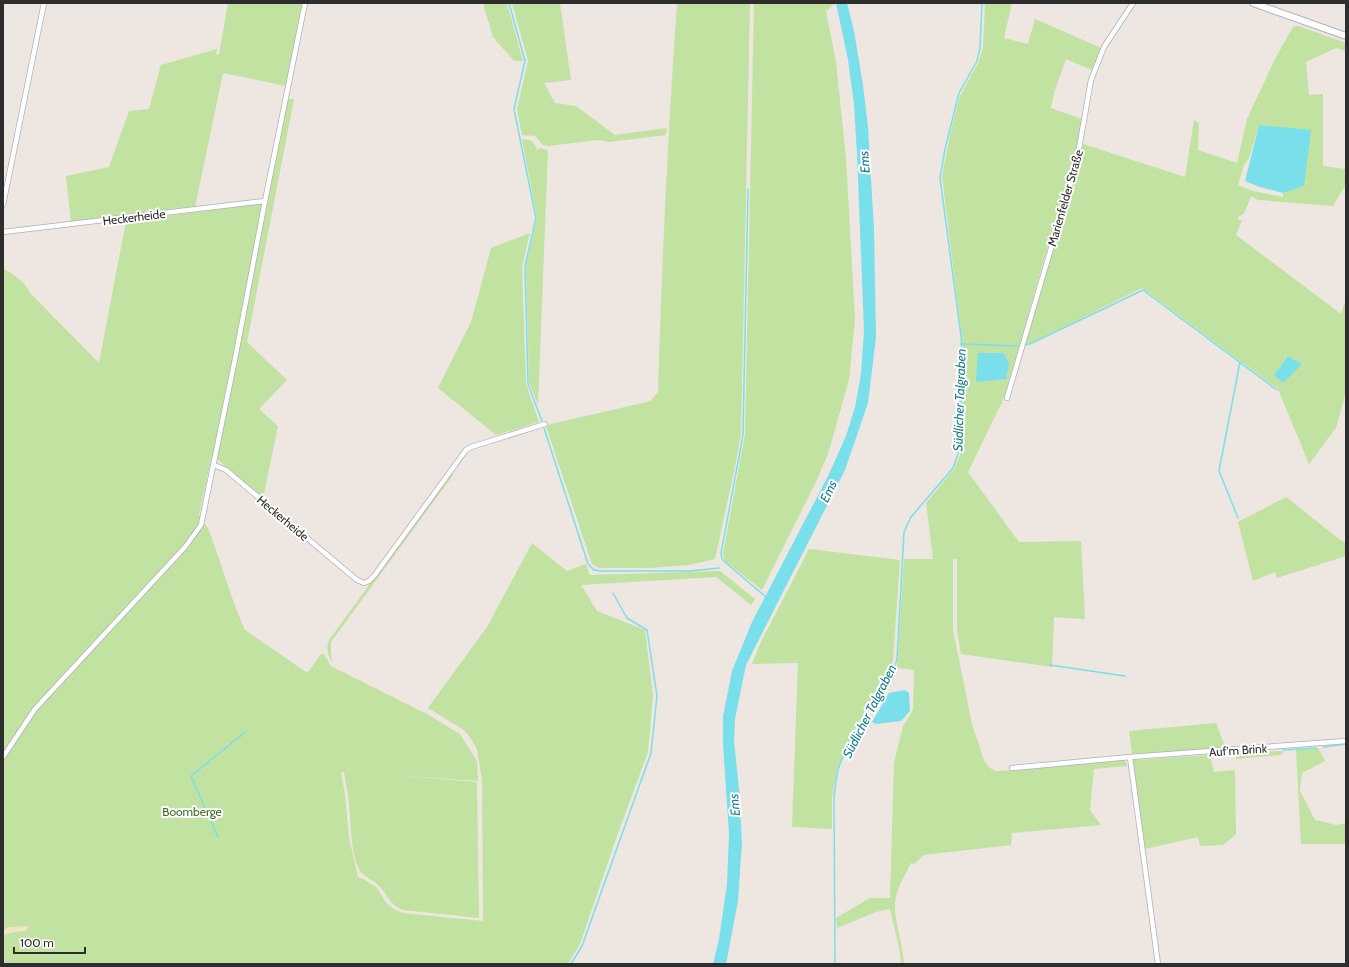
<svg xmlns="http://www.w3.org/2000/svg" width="1349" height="967" viewBox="0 0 1349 967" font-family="Cabin,sans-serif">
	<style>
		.green { fill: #c1e2a0; fill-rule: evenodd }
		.sand { fill: #f1e3c6 }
		.water { fill: #79dfeb }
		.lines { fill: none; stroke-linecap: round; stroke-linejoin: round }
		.stream { stroke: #79dfeb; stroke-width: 1.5 }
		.street-casing { stroke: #adb1b9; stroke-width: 6 }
		.secondary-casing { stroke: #adb1b9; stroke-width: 8 }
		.street { stroke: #fff; stroke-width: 4.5 }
		.secondary { stroke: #fff; stroke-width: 6 }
		.labels { text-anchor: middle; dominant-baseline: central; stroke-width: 4; stroke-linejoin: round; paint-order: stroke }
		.street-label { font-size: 12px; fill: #2d2d2d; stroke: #fff }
		.park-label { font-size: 12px; fill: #3a6a1e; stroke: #fff }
		.water-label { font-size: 13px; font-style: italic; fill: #137d95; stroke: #fff }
	</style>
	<rect width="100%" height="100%" fill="#eee6e1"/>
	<!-- green -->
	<g class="green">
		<polygon points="228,3 303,3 286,86 223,73 195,207 71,222 66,176 109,167 129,111 149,109 161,65 217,49 216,54 219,55"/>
		<polygon points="483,3 507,3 523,61 514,61 493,37"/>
		<polygon points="512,3 560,3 571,80 544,83 555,103 576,106 615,135 667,128 666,135 609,142 598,140 548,146 543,145 535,136 522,135 517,109 528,61"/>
		<path d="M 677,3 L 750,3 L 741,434 L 734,472 L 715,559 L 689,565 L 649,568 L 599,568 L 592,564 L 546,426 L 551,424 L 651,401 L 660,389 L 658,389 C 662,260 668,131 677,3 Z"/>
		<polygon points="754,3 836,3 826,11 836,62 846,158 855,319 849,380 828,454 814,486 762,590 725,561 723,553 745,434"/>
		<path d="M 985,3 L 1012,3 L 1004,38 L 1028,44 L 1035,19 L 1101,48 L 1092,70 L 1066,59 L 1054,93 L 1051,108 L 1082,119 L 1075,160 L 1045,256 L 1004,398 L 968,472 L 1019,542 L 1081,541 L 1085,619 L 1054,617 L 1052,667 L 961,654 L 957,630 L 957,559 L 953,559 L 953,630 L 972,724 L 984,760 L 990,768 L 996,771 L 1018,770 L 1125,760 L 1127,766 L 1094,769 L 1090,810 L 1101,825 L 1012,833 L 1011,845 L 924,855 L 914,864 L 911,863 C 905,875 896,889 895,903 C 894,920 903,945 904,964 L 901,964 L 900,952 L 890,909 L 876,912 L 837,928 L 836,918 L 870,898 L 890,898 L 894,763 L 903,726 L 913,710 L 914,670 L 897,668 L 904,559 L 933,559 L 926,503 L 954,469 L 960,455 L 965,364 L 942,176 L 951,130 L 960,96 L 978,63 L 983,48 Z"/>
		<path d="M 1298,26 L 1346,43 L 1346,51 L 1336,48 L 1306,62 L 1309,95 L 1323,94 L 1323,166 L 1346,169 L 1346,184 L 1333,206 L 1258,200 L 1251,196 L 1244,214 L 1239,216 L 1238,220 L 1242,220 L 1236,235 L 1341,314 L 1346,298 L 1346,392 L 1336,428 L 1309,464 L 1278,389 L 1142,288 L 1031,343 L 1025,344 L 1049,257 L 1074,180 L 1083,144 L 1185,177 L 1194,120 L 1199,123 L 1198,150 L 1237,163 L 1247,119 L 1275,59 L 1293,27 ZM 1259,125 L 1304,186 L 1283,193 L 1283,197 L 1253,191 L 1238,185 L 1244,165 L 1249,158 ZM 1288,356 L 1302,364 L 1274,375 Z"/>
		<path d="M 288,99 L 294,99 L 247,342 L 287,380 L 259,409 L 278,426 L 263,498 L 212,455 L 199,515 C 201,521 206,524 209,530 L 236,609 L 245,630 L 306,672 L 309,671 L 321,654 L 324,654 L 331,666 L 427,714 L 460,734 L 477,761 L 478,781 L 391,775 L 477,782 L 479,918 L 403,910 C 389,904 389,897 380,887 C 374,880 363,877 359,869 C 350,853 351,816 348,796 C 347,788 345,780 344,772 L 341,772 L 345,795 L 349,838 L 358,877 L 363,879 L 376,887 L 387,904 L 396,910 L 403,913 L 483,921 L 482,780 L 477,749 L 469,736 L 464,730 L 428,708 L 487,627 L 532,543 L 567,571 L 586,564 L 590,575 L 720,571 L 755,599 L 751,605 L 716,577 L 581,585 L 597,611 L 645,630 L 653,696 L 648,752 L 618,833 L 580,944 L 568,964 L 3,964 L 3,268 C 14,275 24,280 30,293 L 99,363 L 126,221 L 267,203 Z"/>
		<path d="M 522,139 C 531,140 535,141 537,150 L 540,148 L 548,150 L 538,405 L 529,382 L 526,265 L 537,218 Z"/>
		<polygon points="530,233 522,267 526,384 539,422 496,435 438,388 471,322 491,248"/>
		<path d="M 451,473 L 453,475 L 331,642 L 331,655 L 333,662 C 327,656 326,648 329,640 Z"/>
		<polygon points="1286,497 1339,539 1346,543 1346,556 1277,578 1275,572 1253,581 1238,522"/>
		<polygon points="809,549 900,560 893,660 891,669 856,727 846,748 837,770 832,797 832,829 792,827 798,663 752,664 760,644"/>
		<polygon points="1216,723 1226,749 1132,754 1129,731"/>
		<polygon points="1318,748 1325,761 1302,773 1300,791 1315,820 1336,825 1346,823 1346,844 1301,844 1296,750"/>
		<polygon points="1283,751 1282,755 1236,759 1236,753"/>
		<polygon points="1210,755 1214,772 1235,770 1236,834 1223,845 1200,846 1198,837 1145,849 1133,760"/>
	</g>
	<!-- sand -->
	<polygon class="sand" points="26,926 28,928 27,931 15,932 3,935 3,930 9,927"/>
	<!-- water -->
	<g class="water">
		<polygon points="836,3 847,3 854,31 863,85 868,127 874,229 876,337 868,403 845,470 746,665 735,719 734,741 739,789 742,842 738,901 726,964 713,964 719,939 727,884 729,834 723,744 723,716 732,671 752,622 829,474 846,436 855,407 861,374 864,330 857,154 854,104 848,60"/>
		<polygon points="1259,125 1311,130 1304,186 1283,193 1260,187 1245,181"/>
		<polygon points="978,353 1004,353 1009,364 1006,379 976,382"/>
		<polygon points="1288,356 1302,364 1283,383 1274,375"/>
		<polygon points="905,690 909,693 910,711 901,721 876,724 872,722 889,693"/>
	</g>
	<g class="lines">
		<!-- stream -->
		<g class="stream">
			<polyline points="509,3 525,61 514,109 536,218 525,266 528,384 542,421"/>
			<polyline points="748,189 743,435 721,553 722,559 726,563 766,597"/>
			<polyline points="961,344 1018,346"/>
			<polyline points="1025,345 1030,344 1143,290 1277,390"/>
			<polyline points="544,428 588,564 594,570 601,571 690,571 719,568"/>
			<polyline points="1238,518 1219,471 1240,362"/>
			<polyline points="1050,665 1125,676"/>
			<polyline points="1324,747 1346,744"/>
			<polyline points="1283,750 1316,748"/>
			<polyline points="218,837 191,776 244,733"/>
			<polyline points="571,964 582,946 651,753 657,696 647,630 627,618 613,593"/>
			<path d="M 835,964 L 834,797 C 835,789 836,779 838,770 C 849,735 873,704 893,673 L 897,659 L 904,532 L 911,517 L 953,468 L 958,454 L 963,371 L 961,336 L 940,178 L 945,149 L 959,93 L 977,61 L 980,48 L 982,3"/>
		</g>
		<defs>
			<g id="street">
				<polyline points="3,205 44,3"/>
				<polyline points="3,232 265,201"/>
				<polyline points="1007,398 1077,160 1091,80 1104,47 1133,3"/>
				<polyline points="214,465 226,470 357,580 364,583 369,581 374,576 466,450 471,447 545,424"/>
				<polyline points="3,757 35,709 185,547 201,525 235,359 265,201 305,3"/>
				<polyline points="1130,757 1158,964"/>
				<polyline points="1012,768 1130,757 1346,741"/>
			</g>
			<polyline id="secondary" points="1253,3 1346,36"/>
		</defs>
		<!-- street casing -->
		<use href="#street" class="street-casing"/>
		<!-- secondary casing -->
		<use href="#secondary" class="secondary-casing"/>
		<!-- street -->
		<use href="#street" class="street"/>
		<!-- secondary -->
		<use href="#secondary" class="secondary"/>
	</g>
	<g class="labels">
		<!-- street labels -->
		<g class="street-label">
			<text transform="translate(1065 198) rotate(-74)">Marienfelder Straße</text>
			<text transform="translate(134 217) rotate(-7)">Heckerheide</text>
			<text transform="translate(283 518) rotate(40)">Heckerheide</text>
			<text transform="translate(1238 750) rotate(-4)">Auf'm Brink</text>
		</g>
		<!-- park labels -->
		<g class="park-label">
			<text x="192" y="811">Boomberge</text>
		</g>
		<!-- water labels -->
		<g class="water-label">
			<text transform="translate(864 162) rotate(-94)">Ems</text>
			<text transform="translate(959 400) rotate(-88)">Südlicher Talgraben</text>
			<text transform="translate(828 491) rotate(-65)">Ems</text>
			<text transform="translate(869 711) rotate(-63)">Südlicher Talgraben</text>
			<text transform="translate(734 805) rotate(-95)">Ems</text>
		</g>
	</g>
	<!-- border -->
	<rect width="1349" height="967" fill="none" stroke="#2d2d2d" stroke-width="8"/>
	<!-- scale -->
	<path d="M14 947v6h71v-6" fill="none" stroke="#2d2d2d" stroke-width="2"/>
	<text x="20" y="947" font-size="12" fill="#2d2d2d" stroke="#ffffff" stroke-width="3" paint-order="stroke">100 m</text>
</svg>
